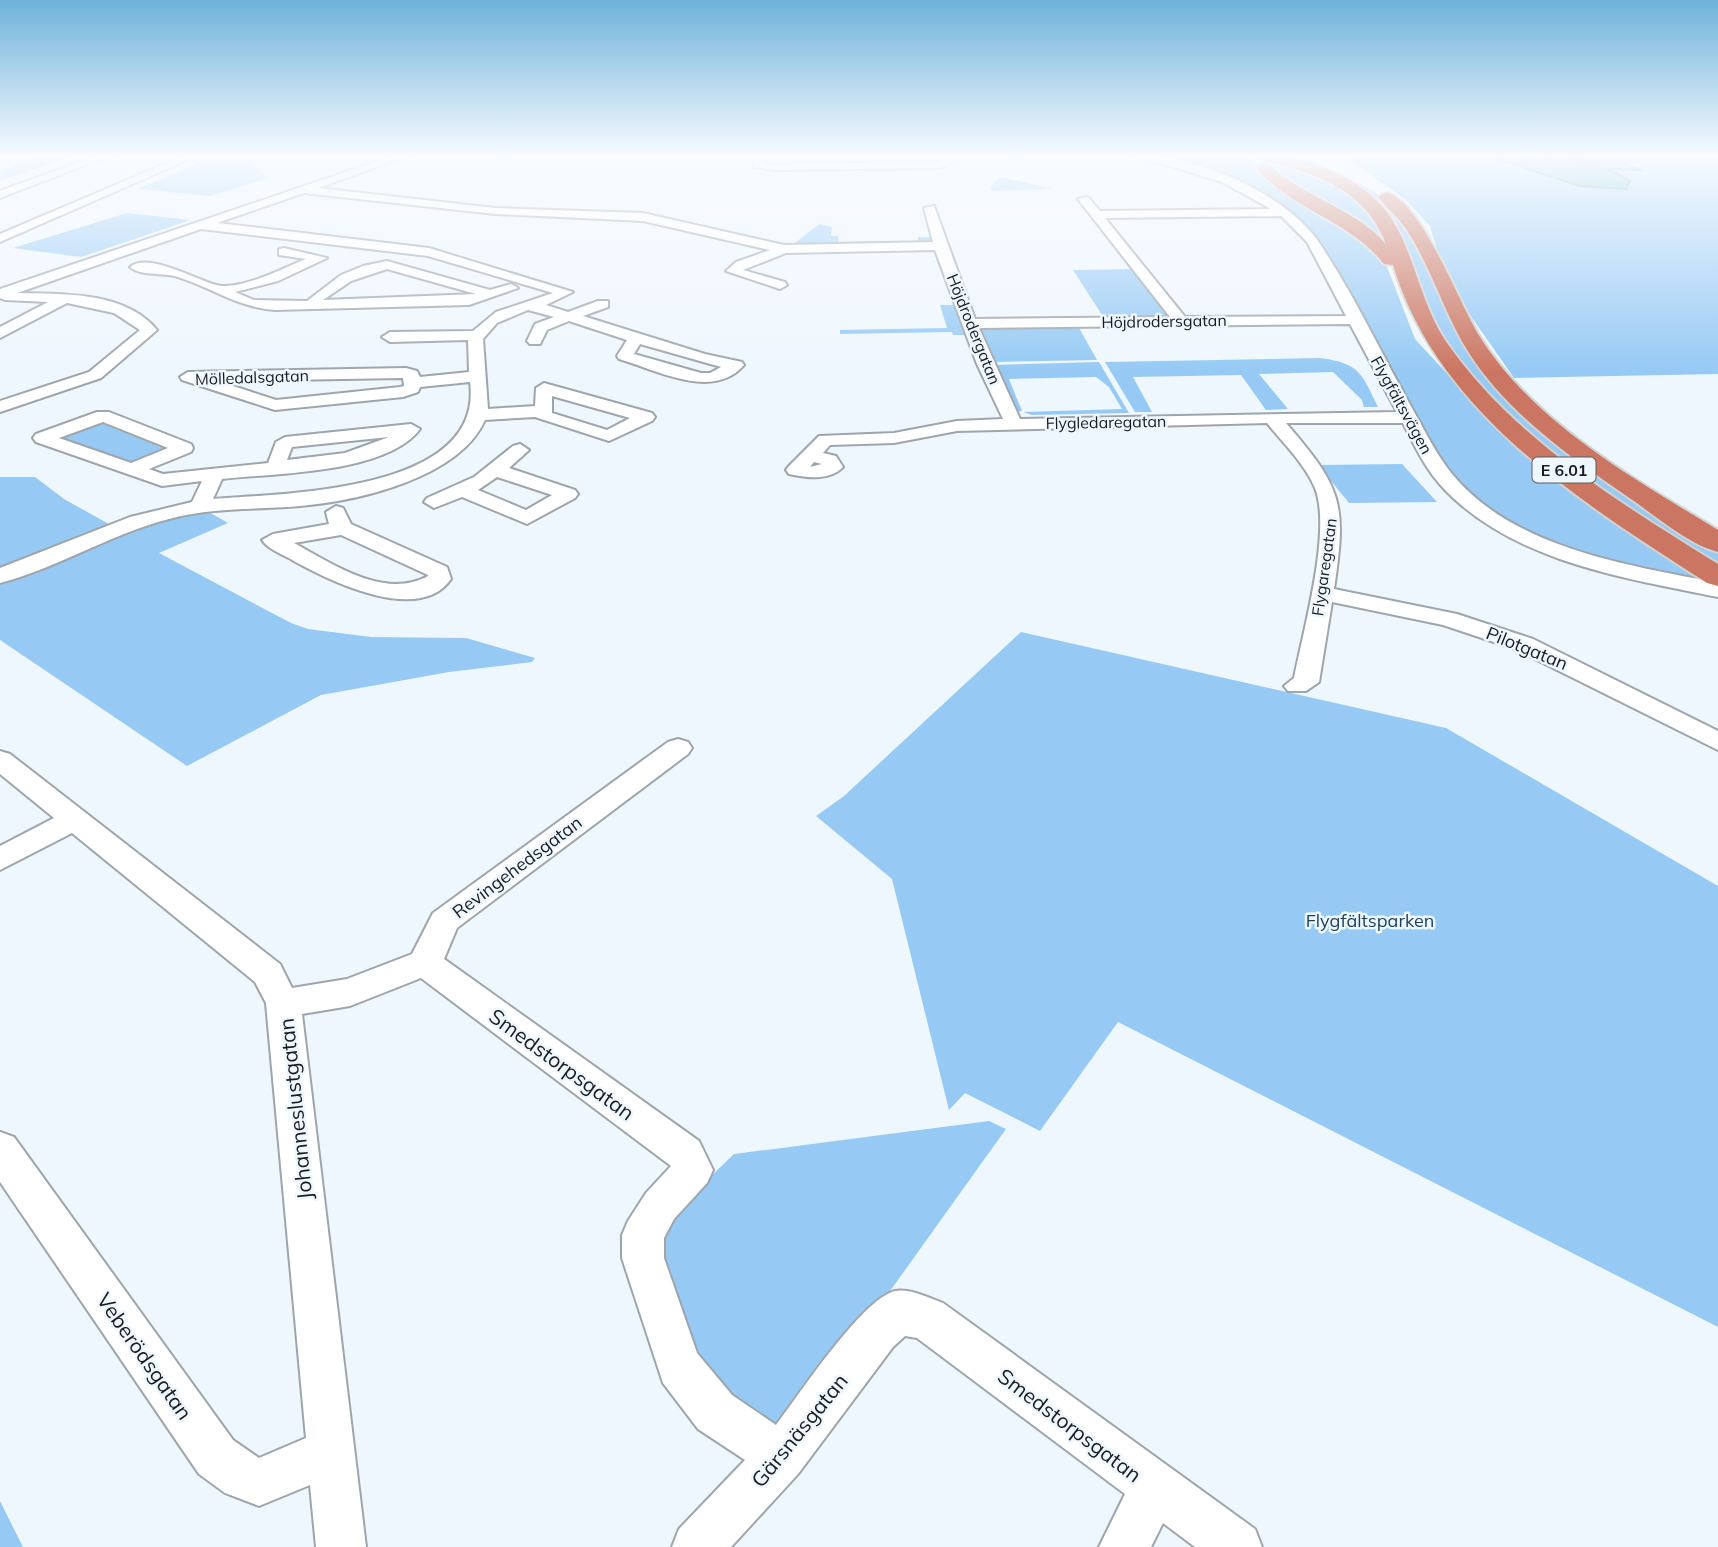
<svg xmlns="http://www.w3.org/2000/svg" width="1718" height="1547" viewBox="0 0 1718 1547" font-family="Mulish,sans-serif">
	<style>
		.green { fill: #96caf4 }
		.water { fill: #56b0c4; stroke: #448492; stroke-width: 2 }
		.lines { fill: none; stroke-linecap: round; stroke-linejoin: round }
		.minor-casing { stroke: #9ea5ab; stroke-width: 4 }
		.highway-casing { stroke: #d1d2d2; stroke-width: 4 }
		.minor { fill: #fff; fill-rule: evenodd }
		.highway { fill: #cb7662; fill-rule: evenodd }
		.labels { text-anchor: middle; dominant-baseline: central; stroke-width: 5; stroke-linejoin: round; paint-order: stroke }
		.far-street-label { font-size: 16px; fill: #1a1c1f; stroke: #eff7fe }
		.shield { fill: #eff7fe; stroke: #5a5e62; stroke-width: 2 }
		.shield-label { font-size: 16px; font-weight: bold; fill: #1a1c1f }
		.street-label { font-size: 18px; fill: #1a1c1f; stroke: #eff7fe }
		.park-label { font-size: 18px; fill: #174362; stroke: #eff7fe }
		.near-street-label { font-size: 21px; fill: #1a1c1f; stroke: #eff7fe }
	</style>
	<rect width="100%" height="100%" fill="#eff7fe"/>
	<!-- green -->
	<g class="green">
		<path d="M 42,155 L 75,155 C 50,166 26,171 0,181 L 0,172 Z"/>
		<path d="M 1146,155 L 1252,155 L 1254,164 L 1267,178 L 1342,221 L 1384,259 L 1415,339 L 1490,420 L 1715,585 C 1634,566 1526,549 1464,488 C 1439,463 1424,428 1407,398 C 1387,364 1366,330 1352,294 L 1345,288 L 1314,235 L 1273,199 L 1171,161 Z"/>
		<path d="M 1268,155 C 1289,155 1310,164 1330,171 C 1350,179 1375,189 1391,205 C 1422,237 1438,303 1463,343 L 1661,518 L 1718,554 L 1718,570 C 1627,509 1501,434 1442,339 C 1416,296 1396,246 1374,201 Z"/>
		<polygon points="1342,155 1718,155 1718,374 1514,378 1447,282 1430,226 1405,199"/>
		<path d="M 1264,158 C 1322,178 1361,184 1387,246 C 1359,228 1277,185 1264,158 Z"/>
		<polygon points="207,159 250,163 269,178 210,196 138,189"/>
		<polygon points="1001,177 1053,189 991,191 991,186"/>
		<polygon points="127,213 191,220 81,257 13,248"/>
		<polygon points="819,224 832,227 831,236 838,236 839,242 918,241 918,237 930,237 933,241 929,243 791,246"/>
		<polygon points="1137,269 1177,320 1106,321 1073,270"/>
		<polygon points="940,305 956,305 967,335 953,335 952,332 840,334 840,330 947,328"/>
		<polygon points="1078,326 1097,360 994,362 980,328"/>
		<path d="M 1320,358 C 1360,363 1362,374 1378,407 L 1364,407 L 1362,400 L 1333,372 L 1259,374 L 1288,409 L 1266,410 L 1241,375 L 1133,377 L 1152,412 L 1135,412 L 1105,362 Z"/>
		<polygon points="1099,362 1129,413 1032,415 1023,412 1122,409 1109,387 1096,377 1009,379 1022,411 1013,412 994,365"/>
		<polygon points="102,418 175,447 134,463 52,436"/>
		<polygon points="1402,464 1437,502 1349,503 1318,465"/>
		<polygon points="0,477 35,477 64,499 125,533 170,518 207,511 228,523 159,553 291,623 308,629 371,637 466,638 535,658 532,662 449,672 321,695 187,766 0,640"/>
		<polygon points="1021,632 1446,728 1718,886 1718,1327 1118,1022 1040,1131 965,1093 949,1110 892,879 816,816 844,796"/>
		<polygon points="989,1121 1006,1129 787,1435 769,1431 692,1357 654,1231 734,1154"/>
		<polygon points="0,1501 23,1547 0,1547"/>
	</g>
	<!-- water -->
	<polygon class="water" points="1484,155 1536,155 1566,163 1595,166 1566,157 1623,164 1643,170 1608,169 1630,181 1626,189 1580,186"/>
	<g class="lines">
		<defs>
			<g id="minor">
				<polygon points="99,155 112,155 0,198 0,191"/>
				<polygon points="186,155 199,155 0,242 0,234"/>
				<path d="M 396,155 L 410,155 L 318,188 L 495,208 L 643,213 L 784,245 L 933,242 L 924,208 L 934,206 L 975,319 L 1170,317 L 1078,199 L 1088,197 L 1100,211 L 1271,209 L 1222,182 L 1134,155 C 1195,155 1279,190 1316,238 C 1353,292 1381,353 1413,410 C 1425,431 1436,454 1452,474 C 1514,549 1628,565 1718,583 L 1718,597 C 1625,578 1516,562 1446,491 C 1427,472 1415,447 1403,423 L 1286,423 C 1342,488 1347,503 1334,589 L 1457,614 L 1533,639 L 1718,731 L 1718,750 L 1515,649 L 1443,625 L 1332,602 L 1319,682 L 1306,691 L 1288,691 L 1284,686 L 1294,678 C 1303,632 1332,530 1315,488 C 1305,464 1284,444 1267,423 L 957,431 L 894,443 L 830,445 L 823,453 L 836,456 L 843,467 C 829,481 807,478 789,474 L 786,470 L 789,466 L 819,436 L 894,433 L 957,421 L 1003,419 L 977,364 L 935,250 L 786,253 L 743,270 L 785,282 L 787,285 L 780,289 L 726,271 L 736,262 L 770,250 L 643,221 L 495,214 L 304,193 L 217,223 L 429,248 L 573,292 L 546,305 L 568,312 L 598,301 L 608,301 L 608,307 L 583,316 L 705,354 L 742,362 L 744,365 C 713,401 657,370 619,359 L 617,356 L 627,340 L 569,321 L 547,330 L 540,344 L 530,344 L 527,341 L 535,324 L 554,317 L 528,310 L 497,323 L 483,339 L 488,409 L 535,406 L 536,388 L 544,383 L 652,413 L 655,417 L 652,421 L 609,441 L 535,417 L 485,420 C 459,478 358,501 300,506 C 256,510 212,507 169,519 C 110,534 58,568 0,583 L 0,568 L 130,517 L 192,502 L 202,481 L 162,486 L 36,442 L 33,438 L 36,434 L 97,412 L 109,412 L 191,444 L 193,448 L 191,452 L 149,469 L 163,474 L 268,463 L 276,442 L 285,437 L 411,424 L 420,429 C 386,474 274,473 222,479 L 213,499 C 284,493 485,493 470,382 L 420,387 L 418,392 L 403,397 L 275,410 L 182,380 L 180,377 L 188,372 L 406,368 L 417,371 L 420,377 L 469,372 L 468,340 L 390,342 L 382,337 L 390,332 L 473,331 L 496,312 L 553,293 L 428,256 L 201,229 L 17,293 C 62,294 125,291 157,330 L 101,378 L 0,412 L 0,401 L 89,372 L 140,330 L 114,313 L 67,303 L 0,338 L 0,327 L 48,302 L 5,300 L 0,298 L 0,289 ZM 1281,216 L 1307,242 L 1346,316 L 1185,317 L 1105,218 ZM 1350,324 L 1397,412 L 1020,419 L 979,328 ZM 640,344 L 721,367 L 710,373 L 701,373 L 634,354 ZM 403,378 L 404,386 L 400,387 L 276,400 L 218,381 ZM 552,396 L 630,418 L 607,430 L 552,413 ZM 103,422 L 168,448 L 131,463 L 59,438 ZM 389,437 L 345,453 L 287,460 L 292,447 ZM 814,462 L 822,464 L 810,467 Z"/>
				<polygon points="753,155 763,155 763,163 775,164 939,162 944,160 941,155 951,155 955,161 941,168 775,170 754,167"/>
				<path d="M 284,248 L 327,258 L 278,281 L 235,292 L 254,300 L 307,301 L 341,275 L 363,266 L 387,261 L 490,290 L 511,284 L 518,288 L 469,305 L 275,310 C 236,307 213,288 178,277 C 163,272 142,277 130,267 C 150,250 205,286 223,286 C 247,287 284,268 306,259 L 279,255 L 279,249 ZM 387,269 L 476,294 L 323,300 L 351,281 Z"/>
				<path d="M 520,444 L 529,450 L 509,468 L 575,490 L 578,494 L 575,498 L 527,524 L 462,497 L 434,508 L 424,502 L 427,498 L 474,477 L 513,446 ZM 497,477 L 552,495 L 526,510 L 478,490 Z"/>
				<path d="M 336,506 L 343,508 L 351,524 L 447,567 L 451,579 C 419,625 330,581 294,561 C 284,555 269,550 262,540 L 273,534 L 329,524 L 326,512 ZM 341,535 L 428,575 L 428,576 C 384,600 333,564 294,543 Z"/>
				<path d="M 678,739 L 688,742 L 692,748 L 688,754 L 457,928 L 444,959 L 699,1141 L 713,1170 L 707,1183 L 674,1219 L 664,1238 L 664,1258 L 697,1353 L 732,1395 L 776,1425 C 799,1395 862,1299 895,1291 C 909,1288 930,1298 943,1303 L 1255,1529 L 1262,1547 L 1195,1547 L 1163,1523 L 1151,1547 L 1099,1547 L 1125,1494 L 917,1338 L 905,1336 L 893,1347 L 798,1474 L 731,1547 L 672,1547 L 679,1529 L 745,1460 L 698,1429 L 663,1383 L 622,1258 L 622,1235 L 628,1221 L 646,1193 L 671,1166 L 421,978 L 350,1006 L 302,1014 L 366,1547 L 316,1547 L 310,1485 L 259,1506 L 225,1493 L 199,1474 L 0,1182 L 0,1132 L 14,1137 L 233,1440 L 259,1458 L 306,1438 L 266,1003 L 255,982 L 72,833 L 0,870 L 0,846 L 54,818 L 0,774 L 0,751 L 10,754 L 280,964 L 292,988 L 347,979 L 412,954 L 433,913 L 668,742 Z"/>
			</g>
			<g id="highway">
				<path d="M 1252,155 C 1291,153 1340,169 1371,195 C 1413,230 1415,295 1445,340 C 1511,437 1620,503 1718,564 L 1718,586 L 1707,583 C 1583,503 1438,414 1393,265 L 1384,264 C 1349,219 1289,210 1255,166 L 1267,163 C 1302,197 1355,208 1386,244 C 1369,199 1333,180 1288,167 C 1277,163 1261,162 1252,155 Z"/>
				<path d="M 1386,192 C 1422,201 1460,306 1480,337 C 1534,423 1634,479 1718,530 L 1718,552 C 1688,544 1657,517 1631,499 C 1573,459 1508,414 1469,353 C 1444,314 1432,268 1406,229 C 1398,217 1387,208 1378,197 Z"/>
			</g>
		</defs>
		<!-- minor casing -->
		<use href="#minor" class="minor-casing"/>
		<!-- highway casing -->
		<use href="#highway" class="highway-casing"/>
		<!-- minor -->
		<use href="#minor" class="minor"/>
		<!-- highway -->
		<use href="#highway" class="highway"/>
	</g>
	<!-- sky -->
	<linearGradient id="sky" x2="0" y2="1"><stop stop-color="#6db2da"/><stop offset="0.42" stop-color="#f8fbff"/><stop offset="1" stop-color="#f8fbff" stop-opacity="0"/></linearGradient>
	<rect width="1718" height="371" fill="url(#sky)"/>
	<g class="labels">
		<!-- far-street labels -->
		<g class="far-street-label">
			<text transform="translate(1164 321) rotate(-1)">Höjdrodersgatan</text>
			<text transform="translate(974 329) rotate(68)">Höjdrodergatan</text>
			<text transform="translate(252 377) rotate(-2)">Mölledalsgatan</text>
			<text transform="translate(1402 405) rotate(61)">Flygfältsvägen</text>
			<text transform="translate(1106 422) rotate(-1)">Flygledaregatan</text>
			<text transform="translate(1324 567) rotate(-82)">Flygaregatan</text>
		</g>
		<!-- shield labels -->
		<rect class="shield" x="1532.5" y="457.5" width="63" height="25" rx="5"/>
		<g class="shield-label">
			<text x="1564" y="470">E 6.01</text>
		</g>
		<!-- street labels -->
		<g class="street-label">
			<text transform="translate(1527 648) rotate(22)">Pilotgatan</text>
			<text transform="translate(517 867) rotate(-37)">Revingehedsgatan</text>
		</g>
		<!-- park labels -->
		<g class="park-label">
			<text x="1370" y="920">Flygfältsparken</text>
		</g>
		<!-- near-street labels -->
		<g class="near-street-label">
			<text transform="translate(562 1064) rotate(36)">Smedstorpsgatan</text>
			<text transform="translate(295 1109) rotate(-96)">Johanneslustgatan</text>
			<text transform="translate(145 1356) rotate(55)">Veberödsgatan</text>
			<text transform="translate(1070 1425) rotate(37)">Smedstorpsgatan</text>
			<text transform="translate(799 1430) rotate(-51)">Gärsnäsgatan</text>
		</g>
	</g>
</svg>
